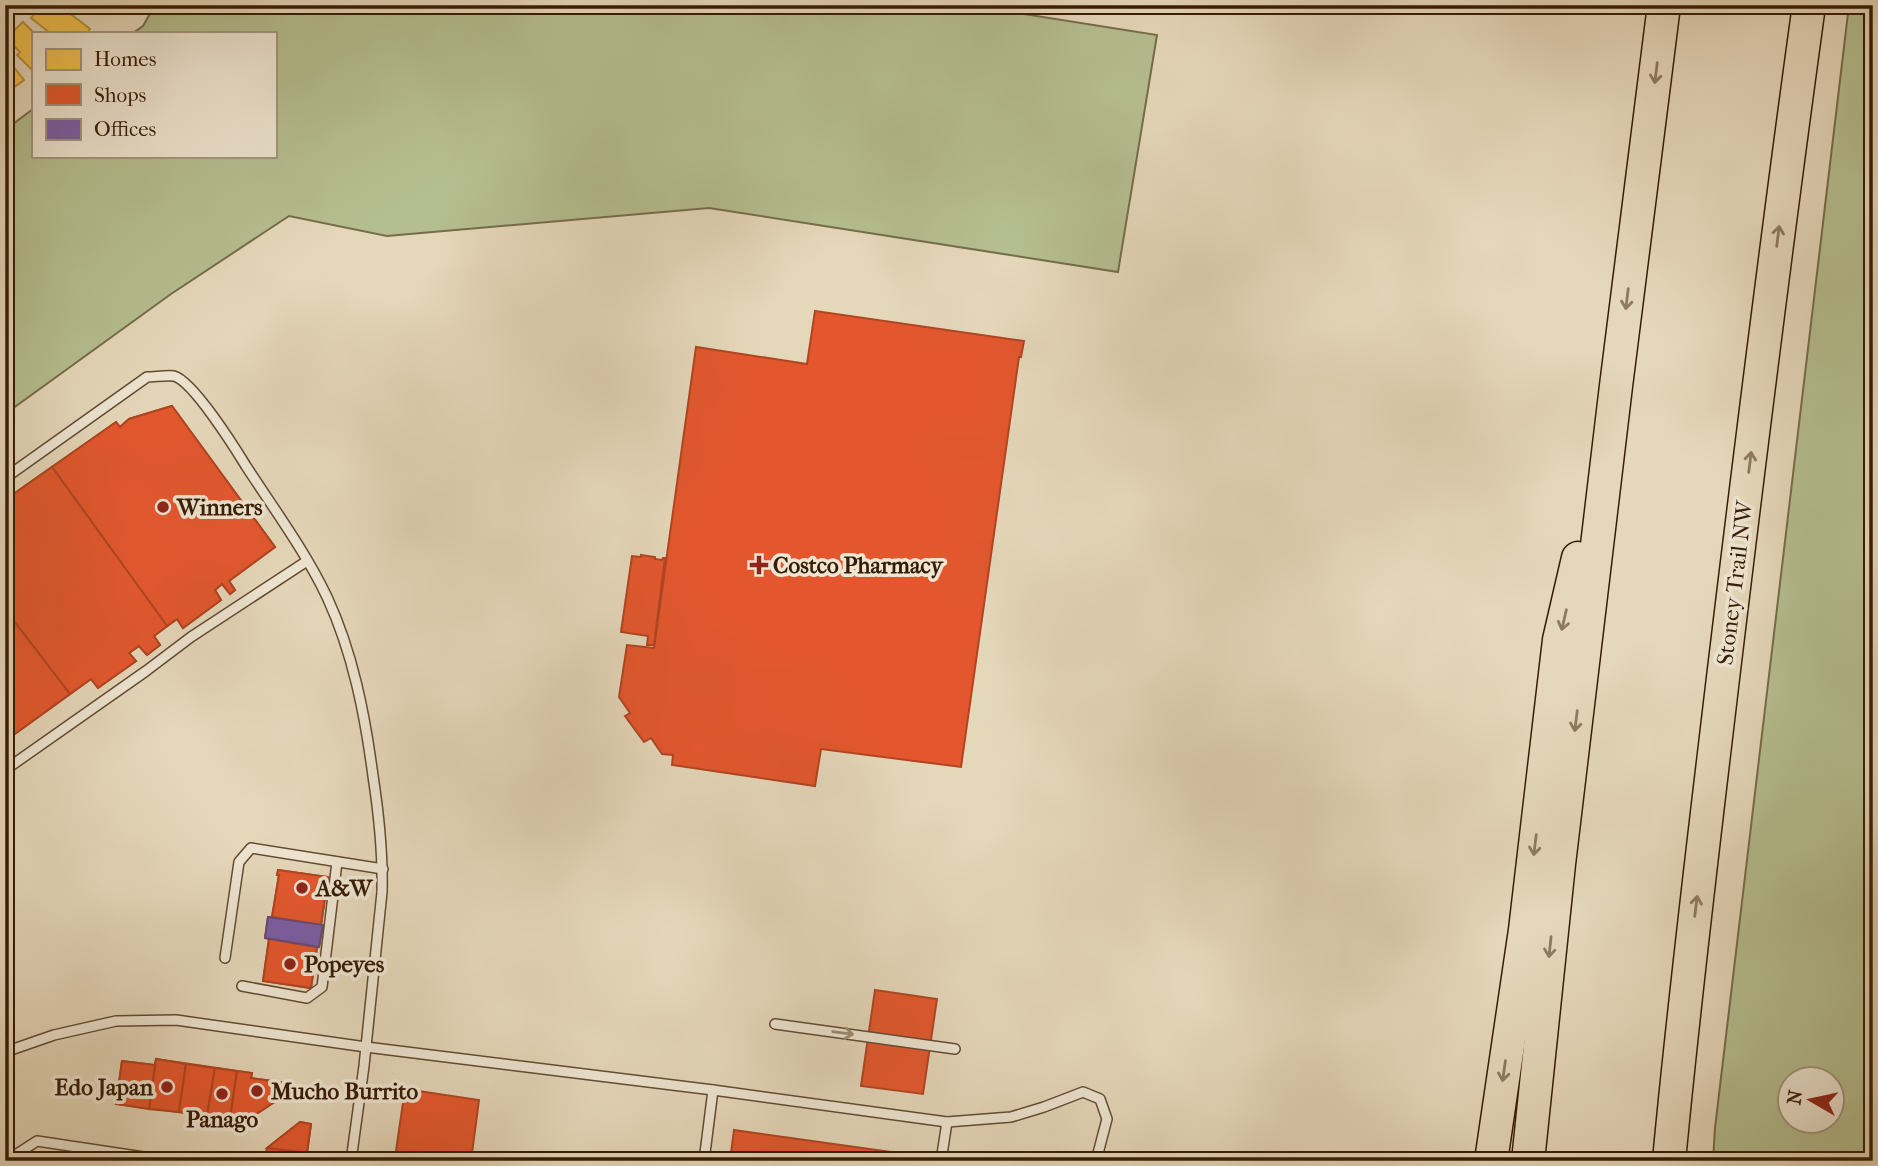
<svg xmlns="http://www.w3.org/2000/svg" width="1878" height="1166" viewBox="0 0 1878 1166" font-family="'IM FELL French Canon',serif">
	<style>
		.green { fill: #b5be90; stroke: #766d4a; stroke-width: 2; fill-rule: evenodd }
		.homes { fill: #f2c14e; stroke: #ba9038; stroke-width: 2 }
		.shops { fill: #e4572e; stroke: #b04521; stroke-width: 2 }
		.offices { fill: #7b5ea7; stroke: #674a76; stroke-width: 2 }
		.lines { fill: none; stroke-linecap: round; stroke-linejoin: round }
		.lane-casing { stroke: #624b32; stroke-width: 12 }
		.highway-casing { stroke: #371c04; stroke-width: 35 }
		.lane { stroke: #eee5d2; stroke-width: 9 }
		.highway { stroke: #e5d7ba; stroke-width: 32 }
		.oneway { stroke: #8e7a5f }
		.oneway2 { stroke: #9c8b75 }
		.poi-dot { fill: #8f2418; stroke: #eee5d2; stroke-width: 2.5 }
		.labels { text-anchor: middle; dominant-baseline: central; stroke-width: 7; stroke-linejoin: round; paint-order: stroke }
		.poi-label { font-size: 23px; font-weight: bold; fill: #371c04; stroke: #eee5d2; text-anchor: start }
		.street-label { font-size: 23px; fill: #371c04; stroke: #eee5d2 }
	</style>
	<rect width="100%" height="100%" fill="#e5d7ba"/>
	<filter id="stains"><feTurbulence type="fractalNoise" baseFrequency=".00286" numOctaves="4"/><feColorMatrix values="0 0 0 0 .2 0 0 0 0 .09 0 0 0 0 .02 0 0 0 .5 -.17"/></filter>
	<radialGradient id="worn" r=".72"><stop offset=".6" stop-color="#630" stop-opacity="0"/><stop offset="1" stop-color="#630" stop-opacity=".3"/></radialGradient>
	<!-- green -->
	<g class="green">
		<polygon points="155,5 966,5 1157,35 1118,272 709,208 387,236 289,216 171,294 5,414 5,130 33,109 33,156 275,156 275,33 133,33 143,26"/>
		<path d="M 1849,5 L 1873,5 L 1873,1161 L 1713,1161 L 1715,1128 ZM 1790,1078 L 1832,1078 L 1832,1120 L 1790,1120 Z"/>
	</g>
	<!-- homes -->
	<g class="homes">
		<polygon points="41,5 49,5 53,8 54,5 59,5 90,29 87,33 50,33 31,18"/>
		<polygon points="23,22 34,33 33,71 17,55 20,52 6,38"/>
		<polygon points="5,56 24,80 5,94"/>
	</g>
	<!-- shops -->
	<g class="shops">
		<polygon points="815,311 1024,341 1021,357 1019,357 961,767 821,749 815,786 672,765 673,755 662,754 651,738 644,742 625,716 630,713 619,697 627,645 654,648 696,347 807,364"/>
		<polygon points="172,406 275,547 229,581 235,590 230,594 222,584 215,590 221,600 183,628 177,619 154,636 160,645 147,655 139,646 129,653 136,661 98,688 91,679 5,741 5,545 13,539 5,525 5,500 116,422 120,427 129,419"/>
		<polygon points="172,406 275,547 229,581 235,590 230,594 222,584 215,590 221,600 183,628 177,619 167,626 52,467 116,422 120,427 129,419"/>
		<polygon points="52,467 167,626 154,636 160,645 147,655 139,646 129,653 136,661 98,688 91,679 70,694 10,616 5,619 5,545 13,539 5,525 5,500"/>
		<polygon points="641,555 655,557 655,559 662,560 663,558 665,558 654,645 647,645 648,636 621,632 632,556 641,557"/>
		<polygon points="10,616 70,694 5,741 5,619"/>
		<polygon points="278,870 328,877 321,925 323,925 319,947 317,947 311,988 263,981 269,939 265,938 268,917 272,917 279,875 277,875"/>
		<polygon points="278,870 328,877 321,925 272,917 279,875 277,875"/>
		<polygon points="269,939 317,947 311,988 263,981"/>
		<polygon points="875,990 937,999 923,1094 861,1086"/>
		<polygon points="156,1059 252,1073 251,1078 281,1082 279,1099 246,1121 116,1104 122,1061 155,1065"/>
		<polygon points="156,1059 186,1064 179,1112 149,1109"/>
		<polygon points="122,1061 155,1065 149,1109 116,1104"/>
		<polygon points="186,1064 215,1068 207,1116 179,1112"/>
		<polygon points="215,1068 237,1071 230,1119 207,1116"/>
		<polygon points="237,1071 252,1073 251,1078 281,1082 279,1099 246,1121 230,1119"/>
		<polygon points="405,1089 479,1100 471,1161 392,1161 393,1157 395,1158"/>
		<polygon points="300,1122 311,1124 306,1161 265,1161 267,1148"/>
		<polygon points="300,1122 311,1124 307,1153 267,1148"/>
		<polygon points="734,1130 899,1153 898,1161 730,1161"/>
		<polygon points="267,1148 307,1153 306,1161 265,1161"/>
	</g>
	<!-- offices -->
	<polygon class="offices" points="268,917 323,925 319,947 265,938"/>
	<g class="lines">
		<defs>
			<g id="lane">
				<path d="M 5,478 L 147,377 C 155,377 166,375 174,376 C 193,381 235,448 246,466 C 274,509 305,551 327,597 C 353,653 365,715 373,776 C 379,815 383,853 382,892 L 364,1066 L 351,1161"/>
				<polyline points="5,770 146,671 191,637 307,561"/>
				<polyline points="225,958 239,862 251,848 383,869"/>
				<polyline points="242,986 307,998 322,987 337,862"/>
				<polyline points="775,1024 955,1049"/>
				<polyline points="5,1052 54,1035 116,1021 176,1020 366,1047 713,1090 947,1122 1011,1117 1044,1107 1083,1092 1100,1099 1107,1119 1096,1161"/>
				<polyline points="150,1158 166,1161"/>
				<polyline points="6,1161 37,1141 150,1158 150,1161"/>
				<polyline points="704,1161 713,1090"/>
				<polyline points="941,1161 947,1122"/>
			</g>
			<g id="highway">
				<polyline points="1491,1161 1525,930 1559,640 1578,558"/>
				<polyline points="1528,1161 1559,864 1616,386 1664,5"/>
				<path d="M 1669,1161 C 1684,1000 1704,839 1723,678 C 1750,454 1778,229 1809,5"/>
			</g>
		</defs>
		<!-- lane casing -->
		<use href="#lane" class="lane-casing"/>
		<!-- highway casing -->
		<use href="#highway" class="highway-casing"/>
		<!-- lane -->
		<use href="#lane" class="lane"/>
		<!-- highway -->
		<use href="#highway" class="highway"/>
	</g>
	<!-- one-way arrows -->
	<defs><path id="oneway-shaft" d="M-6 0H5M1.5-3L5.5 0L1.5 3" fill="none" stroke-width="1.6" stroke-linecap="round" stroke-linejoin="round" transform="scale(1.75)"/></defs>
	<g class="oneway">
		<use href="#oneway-shaft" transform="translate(1656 73) rotate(97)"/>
		<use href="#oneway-shaft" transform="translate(1778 236) rotate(-83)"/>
		<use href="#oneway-shaft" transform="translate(1627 299) rotate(97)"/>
		<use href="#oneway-shaft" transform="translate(1750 462) rotate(-83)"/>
		<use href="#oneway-shaft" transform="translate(1564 620) rotate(103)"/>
		<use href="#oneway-shaft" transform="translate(1576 721) rotate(97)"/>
		<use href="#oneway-shaft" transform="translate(1535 845) rotate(97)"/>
		<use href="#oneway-shaft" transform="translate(1696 906) rotate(-83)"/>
		<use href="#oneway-shaft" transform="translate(1550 947) rotate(96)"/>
		<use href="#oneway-shaft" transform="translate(1504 1071) rotate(98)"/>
	</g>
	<use class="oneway2" href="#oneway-shaft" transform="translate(843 1033) rotate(8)"/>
	<!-- markers -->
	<g class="poi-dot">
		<circle cx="163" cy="507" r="7"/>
		<path d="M755.5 554.5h7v7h7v7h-7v7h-7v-7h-7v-7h7z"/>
		<circle cx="302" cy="888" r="7"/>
		<circle cx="290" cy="964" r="7"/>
		<circle cx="167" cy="1087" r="7"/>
		<circle cx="257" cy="1091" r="7"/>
		<circle cx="222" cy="1094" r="7"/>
	</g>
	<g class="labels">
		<!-- poi labels -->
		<g class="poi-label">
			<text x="177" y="507">Winners</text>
			<text x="773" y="565">Costco Pharmacy</text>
			<text x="316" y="888">A&amp;W</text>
			<text x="304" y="964">Popeyes</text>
			<text x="153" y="1087" text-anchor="end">Edo Japan</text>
			<text x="271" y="1091">Mucho Burrito</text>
			<text x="222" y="1119" text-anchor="middle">Panago</text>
		</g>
		<!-- street labels -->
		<g class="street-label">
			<text transform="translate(1735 583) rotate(-83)">Stoney Trail NW</text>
		</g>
	</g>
	<!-- margin -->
	<rect width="1878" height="1166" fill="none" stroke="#e5d7ba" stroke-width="28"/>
	<rect x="7" y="7" width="1864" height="1152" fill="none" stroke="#371c04" stroke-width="3.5"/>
	<rect x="14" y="14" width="1850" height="1138" fill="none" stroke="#371c04" stroke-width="2"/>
	<!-- legend -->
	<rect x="32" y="32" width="245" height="126" fill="#eee5d2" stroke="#a59580" stroke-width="2"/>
	<rect x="46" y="49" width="35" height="21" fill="#f2c14e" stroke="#a59580" stroke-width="2"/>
	<text x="94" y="66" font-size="21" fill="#371c04">Homes</text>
	<rect x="46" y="84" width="35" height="21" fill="#e4572e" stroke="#a59580" stroke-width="2"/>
	<text x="94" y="102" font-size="21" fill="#371c04">Shops</text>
	<rect x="46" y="119" width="35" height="21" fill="#7b5ea7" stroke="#a59580" stroke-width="2"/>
	<text x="94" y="136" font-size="21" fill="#371c04">Offices</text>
	<!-- north arrow -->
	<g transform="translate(1811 1100) rotate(279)"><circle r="33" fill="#eee5d2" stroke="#a59580" stroke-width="2"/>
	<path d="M0-5L12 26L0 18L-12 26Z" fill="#8f2418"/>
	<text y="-10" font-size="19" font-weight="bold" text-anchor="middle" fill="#371c04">N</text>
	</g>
	<rect width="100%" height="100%" filter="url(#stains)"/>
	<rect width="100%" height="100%" fill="url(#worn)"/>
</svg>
